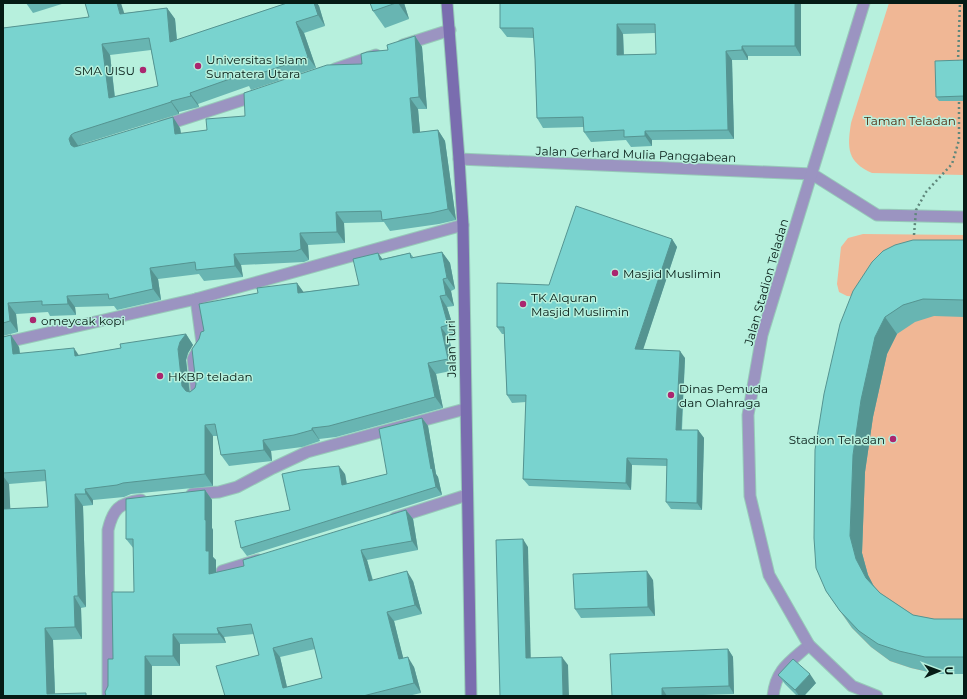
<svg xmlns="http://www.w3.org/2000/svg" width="967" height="699" viewBox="0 0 967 699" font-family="Montserrat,sans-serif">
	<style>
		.green { fill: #f0b795 }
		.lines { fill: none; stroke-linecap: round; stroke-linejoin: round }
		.service-casing { stroke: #97cab9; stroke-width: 13 }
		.minor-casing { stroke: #97cab9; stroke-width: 13 }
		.tertiary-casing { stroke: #97cab9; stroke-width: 13 }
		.secondary-casing { stroke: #97cab9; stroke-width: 13 }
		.path { stroke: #5f877b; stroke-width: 2.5; stroke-dasharray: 2 3; stroke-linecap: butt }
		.service { stroke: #9b94c1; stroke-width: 11 }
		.minor { stroke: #9b94c1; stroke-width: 11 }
		.tertiary { stroke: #9b94c1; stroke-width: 11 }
		.secondary { stroke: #7a6daf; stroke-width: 11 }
		.path-bridge { stroke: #5f877b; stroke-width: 2.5; stroke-dasharray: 2 3; stroke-linecap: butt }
		.wall { fill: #68b5b2; fill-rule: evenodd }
		.shaded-wall { fill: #559491 }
		.building { fill: #79d3cf; stroke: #559491; fill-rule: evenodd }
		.poi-dot { fill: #aa266f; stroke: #b7f0dd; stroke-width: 1.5 }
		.labels { text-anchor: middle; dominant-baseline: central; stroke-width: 3; stroke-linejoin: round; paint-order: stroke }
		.poi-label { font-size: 12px; fill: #051b15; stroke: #b7f0dd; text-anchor: start }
		.park-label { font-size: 12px; fill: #522a0f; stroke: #b7f0dd }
		.street-label { font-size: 12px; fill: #051b15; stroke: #b7f0dd }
	</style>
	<rect width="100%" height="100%" fill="#b7f0dd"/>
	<!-- green -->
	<g class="green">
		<path d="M 889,3 L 964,3 L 964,175 L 872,173 C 847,162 847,148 851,123 Z"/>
		<polygon points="863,234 964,235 964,674 937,674 911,668 890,661 871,647 852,628 838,608 828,584 865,297 847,296 839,292 837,284 841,247 848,238"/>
	</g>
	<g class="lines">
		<defs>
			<g id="service">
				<polyline points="812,174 877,215 964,217"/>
				<path d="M 196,299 L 202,343 C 201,349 195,353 193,359 L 197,396"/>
			</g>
			<g id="minor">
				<polyline points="403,45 450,30"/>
				<polyline points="335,69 376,55"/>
				<polyline points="162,126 258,95"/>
				<polyline points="459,159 812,174"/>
				<polyline points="3,343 196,299 463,225"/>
				<polyline points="192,494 219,492 237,487 273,468 307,452 465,409"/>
				<polyline points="395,518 467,495"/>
				<polyline points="222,571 258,560"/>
				<path d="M 108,696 L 108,530 C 113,509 119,503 141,500"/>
				<path d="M 773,696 C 776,669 790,662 809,645"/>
			</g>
			<polyline id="tertiary" points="864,3 762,335 748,415 750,496 769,575 809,645 852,686 877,696"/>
			<polyline id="secondary" points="447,3 459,159 463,225 471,696"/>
		</defs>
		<!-- service casing -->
		<use href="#service" class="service-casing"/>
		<!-- minor casing -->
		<use href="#minor" class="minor-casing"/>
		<!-- tertiary casing -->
		<use href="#tertiary" class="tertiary-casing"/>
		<!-- secondary casing -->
		<use href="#secondary" class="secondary-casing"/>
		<!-- path -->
		<polyline class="path" points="958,62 960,3"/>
		<!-- service -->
		<use href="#service" class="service"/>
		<!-- minor -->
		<use href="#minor" class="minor"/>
		<!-- tertiary -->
		<use href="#tertiary" class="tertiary"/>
		<!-- secondary -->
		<use href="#secondary" class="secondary"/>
		<!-- path-bridge -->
		<polyline class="path-bridge" points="914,235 916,210 926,192 952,164 959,140 959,101"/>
	</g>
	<!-- wall -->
	<g class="wall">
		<polygon points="26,3 65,3 33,13"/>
		<path d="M 287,3 L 317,3 L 319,6 L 325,26 L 304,33 L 316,68 L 251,90 L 249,86 L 198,104 L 199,107 L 179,112 L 179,114 L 82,144 L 79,146 L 180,128 L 181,134 L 207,130 L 245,116 L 362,64 L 388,50 L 415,36 L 422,47 L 427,109 L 418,109 L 420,132 L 438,130 L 445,141 L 456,220 L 439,224 L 390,231 L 384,222 L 344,223 L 345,243 L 308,245 L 309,260 L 304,262 L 241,265 L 243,277 L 204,281 L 199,274 L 158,279 L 161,300 L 117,310 L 114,306 L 75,307 L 76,315 L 50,316 L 48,312 L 16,314 L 18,332 L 3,336 L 3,28 L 167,8 L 175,19 L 177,40 ZM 151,50 L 158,86 L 115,97 L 110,55 Z"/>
		<polygon points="370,3 404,3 409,19 385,28 373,11"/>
		<path d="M 500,3 L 801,3 L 801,56 L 748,56 L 748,60 L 732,60 L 734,139 L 652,140 L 652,146 L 631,147 L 626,140 L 591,142 L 584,132 L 584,127 L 543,128 L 537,118 L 535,59 L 534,38 L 507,37 L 500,28 ZM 655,33 L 656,54 L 624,55 L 623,34 Z"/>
		<polygon points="964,60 964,101 939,101 936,97"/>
		<polygon points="672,239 677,247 643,349 685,358 682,430 698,430 704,438 702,510 671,509 666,502 667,466 632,465 631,490 529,486 523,479 526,402 512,403 507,395 504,334 502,334 497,327 549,285"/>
		<polygon points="964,240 964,317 934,316 915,322 897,334 887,354 873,417 865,472 862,553 868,575 873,585 880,593 913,615 934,619 964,619 964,674 937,674 911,668 890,661 871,647 852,628 826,591 840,324"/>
		<path d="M 442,252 L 450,263 L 455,289 L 451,291 L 454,306 L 447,307 L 456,336 L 449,338 L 456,370 L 436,374 L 443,408 L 336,437 L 319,439 L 320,441 L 302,447 L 271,451 L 272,461 L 229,466 L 221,455 L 217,436 L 213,436 L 213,486 L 131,494 L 124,497 L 93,500 L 93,505 L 83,506 L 86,607 L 81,608 L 82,639 L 53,640 L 55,693 L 3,696 L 3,337 L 19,347 L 20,353 L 79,355 L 121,348 L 186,334 L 193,345 L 188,353 L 186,360 L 190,392 L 195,388 L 204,331 L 258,293 L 297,283 L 303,292 L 359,285 L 378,253 L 382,259 L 410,253 L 414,258 ZM 46,481 L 48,507 L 10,509 L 9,484 Z"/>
		<polygon points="422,418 428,426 436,474 438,477 442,495 247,556 241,548 290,510 345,474 347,484 387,474"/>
		<path d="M 205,490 L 212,500 L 212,528 L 213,530 L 213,557 L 216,560 L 216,573 L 244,566 L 406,510 L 413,519 L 418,550 L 367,560 L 373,580 L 413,581 L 422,614 L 394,621 L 403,658 L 414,667 L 421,693 L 408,696 L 225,696 L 259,655 L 254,634 L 224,637 L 226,643 L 180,644 L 180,666 L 152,666 L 108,686 L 113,659 L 134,592 L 134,549 L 126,539 ZM 315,649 L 322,678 L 287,687 L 280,657 Z"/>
		<polygon points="653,580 655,616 581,618 575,609"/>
		<polygon points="728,649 733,657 734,694 673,696 612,696"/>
		<polygon points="778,675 816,683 804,696 797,696 785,684"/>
	</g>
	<!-- shaded-wall -->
	<g class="shaded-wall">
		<polygon points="117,3 121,3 128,25 120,14"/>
		<polygon points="314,3 317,3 319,6 325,26 318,15"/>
		<polygon points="398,3 404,3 409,19"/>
		<polygon points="795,3 801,3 801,56 795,46"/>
		<polygon points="167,8 175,19 178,53 170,42"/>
		<polygon points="296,22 304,33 316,68 308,57"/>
		<polygon points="617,24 623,34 624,65 617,55"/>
		<polygon points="415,36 422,47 427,109 419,97"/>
		<polygon points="102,44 110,55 116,109 109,98"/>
		<polygon points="742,46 748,56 748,60 742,50"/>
		<polygon points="726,51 732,60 734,139 728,130"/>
		<polygon points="190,93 198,104 199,107 191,96"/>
		<polygon points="410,98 418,109 421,144 413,133"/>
		<polygon points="171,101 179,112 179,114 171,102"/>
		<polygon points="173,117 180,128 183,146 175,134"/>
		<polygon points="438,130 445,141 456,220 448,209"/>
		<polygon points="645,131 652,140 652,146 645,136"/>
		<polygon points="71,135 79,147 79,156 71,145 69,139"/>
		<polygon points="336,212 344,223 345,243 337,232"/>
		<polygon points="300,233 308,245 309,260 301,249"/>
		<polygon points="672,239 677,247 641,356 635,349"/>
		<polygon points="442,252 450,263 455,289 447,278"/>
		<polygon points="378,253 386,264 380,260"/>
		<polygon points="234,254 241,265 243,277 235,266"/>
		<polygon points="150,268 158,279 161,300 153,289"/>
		<polygon points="443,279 451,291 454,306 446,295"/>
		<polygon points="297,283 305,294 298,293"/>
		<polygon points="67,296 75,307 76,315 68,304"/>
		<polygon points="440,296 447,307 456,336 448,325"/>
		<polygon points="8,303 16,314 18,332 10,321"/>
		<polygon points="885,317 897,334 887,354 873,417 865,472 862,553 868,575 878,594 866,578 856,559 850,536 853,455 861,400 875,337"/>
		<polygon points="441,327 449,338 456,370 448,359"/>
		<polygon points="186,334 193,345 188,353 186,360 190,397 182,386 178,349 180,342"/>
		<polygon points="11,335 19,347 21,365 13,354"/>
		<polygon points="74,348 82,360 75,356"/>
		<polygon points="680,351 685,358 681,437 676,430"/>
		<polygon points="428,363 436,374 443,408 435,397"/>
		<polygon points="422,418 428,426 436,474 438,477 442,495 436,487 431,469"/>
		<polygon points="205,425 213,436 213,486 205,474"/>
		<polygon points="312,428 319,439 320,441 312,430"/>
		<polygon points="698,430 704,438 702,510 697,503"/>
		<polygon points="263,440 271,451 272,461 264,450"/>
		<polygon points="627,458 632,465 631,490 626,483"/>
		<polygon points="339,466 345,474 348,493 342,485"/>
		<polygon points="3,476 9,484 11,521 3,509"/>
		<polygon points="85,489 93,500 93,505 86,494"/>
		<polygon points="205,490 212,500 212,528 213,530 213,557 216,560 216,584 209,574 206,551 205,520"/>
		<polygon points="75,494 83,506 86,607 78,596"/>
		<polygon points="406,510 413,519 418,550 412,541"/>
		<polygon points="523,539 528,547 531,666 526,658"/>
		<polygon points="361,550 367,560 375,590 369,581"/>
		<polygon points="407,571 413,581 422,614 415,605"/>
		<polygon points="647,571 653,580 655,616 648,607"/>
		<polygon points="74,596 81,608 82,639 75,627"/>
		<polygon points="387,612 394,621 406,669 399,659"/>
		<polygon points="45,628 53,640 55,696 47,694"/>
		<polygon points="217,628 224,637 226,643 219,634"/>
		<polygon points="173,634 180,644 180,666 173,656"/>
		<polygon points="273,648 280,657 289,696 283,688"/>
		<polygon points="728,649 733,657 734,694 729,686"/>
		<polygon points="145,656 152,666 152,696 145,696"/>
		<polygon points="408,657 414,667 421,693 414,683"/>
		<polygon points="562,657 568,665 569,696 563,696"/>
		<polygon points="810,674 816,683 804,696 799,696 795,690"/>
		<polygon points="662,688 667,696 662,696"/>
	</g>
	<!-- building -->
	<g class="building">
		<path d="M 85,3 L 117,3 L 120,14 L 167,8 L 170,42 L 287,3 L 314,3 L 318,15 L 296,22 L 308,57 L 244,79 L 244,74 L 190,93 L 191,96 L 171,101 L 171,102 L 74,133 L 71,135 L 69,139 L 71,145 L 74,147 L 78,146 L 173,117 L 175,134 L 207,130 L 206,119 L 245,116 L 244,93 L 327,65 L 362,64 L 361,54 L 367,52 L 388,50 L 387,45 L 415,36 L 419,97 L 410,98 L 413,133 L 438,130 L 448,209 L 431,213 L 382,220 L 381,211 L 336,212 L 337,232 L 300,233 L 301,249 L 296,251 L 234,254 L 235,266 L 196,270 L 195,262 L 150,268 L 153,289 L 109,299 L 108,294 L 67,296 L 68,304 L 42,305 L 42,301 L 8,303 L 10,321 L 3,323 L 3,28 L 89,17 ZM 149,38 L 158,86 L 109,98 L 102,44 Z"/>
		<polygon points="370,3 396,3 373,11"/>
		<path d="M 500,3 L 795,3 L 795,46 L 742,46 L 742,50 L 726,51 L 728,130 L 645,131 L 645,136 L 624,137 L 624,130 L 584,132 L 583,117 L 537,118 L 535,59 L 533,28 L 500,28 ZM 617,24 L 655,24 L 656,54 L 617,55 Z"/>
		<polygon points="964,60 964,96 936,97 935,61"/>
		<polygon points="576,206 672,239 635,349 680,351 676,430 698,430 697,503 666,502 667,459 627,458 626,483 523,479 526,395 507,395 504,327 497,327 497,283 549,285"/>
		<polygon points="913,240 964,240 964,300 923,299 903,305 885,317 875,337 861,400 853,455 850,536 856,559 866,578 880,593 913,615 934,619 964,619 964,657 925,657 899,651 878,644 859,631 840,611 826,591 816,568 814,538 815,450 824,394 840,324 853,291 872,262 883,251 895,245"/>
		<polygon points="442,252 447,278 443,279 446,295 440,296 448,325 441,327 448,359 428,363 435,397 329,426 312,428 312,430 294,435 263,440 264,450 221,455 215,424 205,425 205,474 123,483 117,485 85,489 86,494 75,494 78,596 74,596 75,627 45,628 47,694 86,693 86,696 3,696 3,509 48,507 45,470 3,473 3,337 11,335 13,354 74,348 75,356 121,348 120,344 186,334 180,342 178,349 182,386 186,391 190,392 195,388 196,384 192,349 199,339 201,332 204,331 199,304 258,293 257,288 297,283 298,293 359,285 353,259 378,253 380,260 410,253 411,258"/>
		<polygon points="422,418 431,469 432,468 436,487 241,548 235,521 290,510 282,474 301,470 339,466 342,485 387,474 379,429"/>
		<path d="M 205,490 L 205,520 L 206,520 L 206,551 L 209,551 L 209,574 L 244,566 L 243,560 L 406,510 L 412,541 L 361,550 L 369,581 L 407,571 L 415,605 L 387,612 L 399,659 L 408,657 L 414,683 L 363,696 L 225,696 L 216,666 L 259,655 L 251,624 L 217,628 L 219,634 L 173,634 L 173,656 L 145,656 L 145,696 L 106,696 L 105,692 L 108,686 L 108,659 L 113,659 L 112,592 L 134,592 L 133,539 L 126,539 L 126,499 ZM 312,638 L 322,678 L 283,688 L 273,648 Z"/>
		<polygon points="523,539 526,658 562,657 563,696 500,696 496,540"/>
		<polygon points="647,571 648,607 575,609 573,574"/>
		<polygon points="728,649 729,686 662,688 662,696 612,696 610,654"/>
		<polygon points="793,659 810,674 795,690 778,675"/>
	</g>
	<!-- markers -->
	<g class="poi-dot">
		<circle cx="198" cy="66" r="4"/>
		<circle cx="143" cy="70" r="4"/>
		<circle cx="615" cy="273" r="4"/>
		<circle cx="523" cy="304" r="4"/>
		<circle cx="33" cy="320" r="4"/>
		<circle cx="160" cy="376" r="4"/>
		<circle cx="671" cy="395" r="4"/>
		<circle cx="893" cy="439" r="4"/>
	</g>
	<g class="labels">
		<!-- poi labels -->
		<g class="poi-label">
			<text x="206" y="59">Universitas Islam<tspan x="206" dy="14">Sumatera Utara</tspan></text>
			<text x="135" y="70" text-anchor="end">SMA UISU</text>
			<text x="623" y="273">Masjid Muslimin</text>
			<text x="531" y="297">TK Alquran<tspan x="531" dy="14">Masjid Muslimin</tspan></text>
			<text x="41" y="320">omeycak kopi</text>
			<text x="168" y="376">HKBP teladan</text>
			<text x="679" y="388">Dinas Pemuda<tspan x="679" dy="14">dan Olahraga</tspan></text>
			<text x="885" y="439" text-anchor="end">Stadion Teladan</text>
		</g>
		<!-- park labels -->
		<g class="park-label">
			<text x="910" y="120">Taman Teladan</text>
		</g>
		<!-- street labels -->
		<g class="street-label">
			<text transform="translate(636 154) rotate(2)">Jalan Gerhard Mulia Panggabean</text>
			<text transform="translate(766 282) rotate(-74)">Jalan Stadion Teladan</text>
			<text transform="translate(451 349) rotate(-91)">Jalan Turi</text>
		</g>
	</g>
	<!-- border -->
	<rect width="967" height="699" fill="none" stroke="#051b15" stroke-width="8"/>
	<!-- north arrow -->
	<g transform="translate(939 671) rotate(89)" stroke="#b7f0dd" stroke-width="3" paint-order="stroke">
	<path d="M0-3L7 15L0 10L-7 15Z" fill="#051b15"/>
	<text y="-6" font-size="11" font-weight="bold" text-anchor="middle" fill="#051b15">U</text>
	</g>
</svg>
